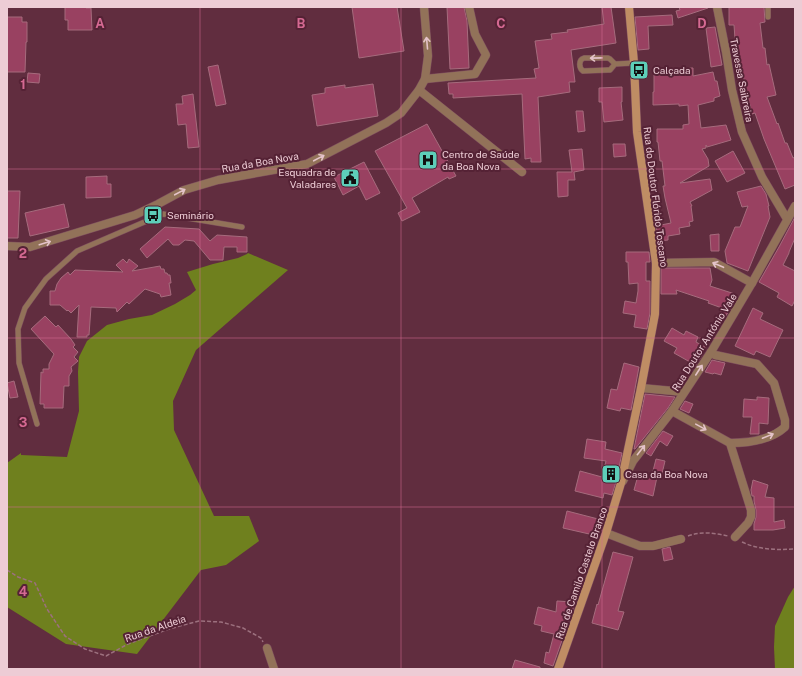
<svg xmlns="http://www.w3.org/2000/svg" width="802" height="676" viewBox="0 0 802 676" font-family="'Public Sans',sans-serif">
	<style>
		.forest { fill: #6f801e }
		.building { fill: #994161; stroke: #a66b7d }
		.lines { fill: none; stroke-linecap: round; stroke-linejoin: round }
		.service-casing { stroke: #7d4d5d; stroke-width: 6 }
		.minor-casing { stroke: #7d4d5d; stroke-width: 9 }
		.tertiary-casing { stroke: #7d4d5d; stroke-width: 9 }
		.secondary-casing { stroke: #7d4d5d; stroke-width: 9 }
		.path { stroke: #9c707e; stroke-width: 1.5; stroke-dasharray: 4 2; stroke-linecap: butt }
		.service { stroke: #927259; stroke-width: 5 }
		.minor { stroke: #927259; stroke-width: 8 }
		.tertiary { stroke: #927259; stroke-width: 8 }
		.secondary { stroke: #bf8d64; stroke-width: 8 }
		.oneway { stroke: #e4c3c9 }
		.grid { fill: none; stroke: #d56992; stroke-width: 1; stroke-opacity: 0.55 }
		.labels { text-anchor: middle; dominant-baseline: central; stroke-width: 4; stroke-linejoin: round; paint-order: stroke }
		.poi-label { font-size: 10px; fill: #edccd5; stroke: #552235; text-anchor: start }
		.street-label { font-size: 10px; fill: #edccd5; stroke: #552235 }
		.grid-label { font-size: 13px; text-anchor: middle; font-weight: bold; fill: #d56992; stroke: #552235; stroke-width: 4; stroke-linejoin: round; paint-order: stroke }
	</style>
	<rect width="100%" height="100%" fill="#612d3f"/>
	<!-- forest -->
	<g class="forest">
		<polygon points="248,253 288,270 196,350 173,401 174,430 214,516 249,516 259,541 226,565 201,570 137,654 66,644 7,607 7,463 21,453 21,455 67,457 79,411 78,372 79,357 87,341 107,325 129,319 152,315 175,304 190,295 196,290 187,272 213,264 238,258 247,254"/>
		<polygon points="795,586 795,669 775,669 774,647 775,626 788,597"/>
	</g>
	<!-- building -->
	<g class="building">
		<polygon points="65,7 86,7 86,8 91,8 92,30 68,30 68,20 65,20"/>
		<polygon points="352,7 397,7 404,51 359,58"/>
		<polygon points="447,7 464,7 467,21 469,68 450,69"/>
		<polygon points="602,7 611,7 616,43 571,50 575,82 569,82 570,92 538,97 541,162 531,162 531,158 525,159 522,94 453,98 453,94 449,94 448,83 536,78 534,69 539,68 535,41 552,39 551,34 568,32 567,30 604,24"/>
		<polygon points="679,7 708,7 708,8 678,18 676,11 680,10"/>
		<polygon points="729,7 764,7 765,22 760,23 763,48 765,48 767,65 769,64 776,95 767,97 777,124 778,123 785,143 787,143 793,158 795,157 795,185 785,189 764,139 755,113 752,114 740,63 737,39 735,39 734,25 729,25"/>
		<polygon points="672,15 673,25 648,26 649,49 638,50 635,17"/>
		<polygon points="7,17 22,17 22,22 27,22 27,42 26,42 25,72 7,72"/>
		<polygon points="715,27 722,65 711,67 706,28"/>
		<polygon points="218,65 226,104 216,106 208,67"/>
		<polygon points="682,68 693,68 693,76 713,72 715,81 717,81 720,96 714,98 714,101 698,105 701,128 726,125 731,140 707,147 706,145 706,148 702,149 708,159 709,166 680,183 710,179 712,190 690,202 692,206 691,206 693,221 689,222 690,226 679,228 680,234 668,236 668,240 659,241 656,226 671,223 665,198 663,186 665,186 662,161 660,161 658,142 657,142 657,129 683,129 683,125 689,124 688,105 679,106 679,104 653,105 653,92 654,92 654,73 682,72"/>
		<polygon points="28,73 40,74 39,83 27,82"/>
		<polygon points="373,84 378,116 317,126 312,95 325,93 325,88 345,85 345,88"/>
		<polygon points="622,87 622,102 621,102 623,120 604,122 602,102 599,102 599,88"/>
		<polygon points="193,94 199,147 188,148 186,124 178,125 176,104 183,104 182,96"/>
		<polygon points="576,111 583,111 585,131 578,132"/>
		<polygon points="427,124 456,176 449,179 448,177 412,198 420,212 402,221 398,213 407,208 375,151"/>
		<polygon points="613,144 625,144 626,156 614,157"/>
		<polygon points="582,149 584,170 574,172 575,180 568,180 568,196 558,197 557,172 572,172 569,150"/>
		<polygon points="733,151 745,173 727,182 715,161"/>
		<polygon points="364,162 380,193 366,200 359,186 343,195 334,177"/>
		<polygon points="107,176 107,184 111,184 111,197 86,198 86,177"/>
		<polygon points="761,186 766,194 769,206 768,206 770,217 748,271 727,263 725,251 735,227 740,227 748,206 742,207 737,192"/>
		<polygon points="7,191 20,191 18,238 7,238"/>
		<polygon points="64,204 69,227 30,236 25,213"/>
		<polygon points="795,217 795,238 789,252 789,253 783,265 795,271 795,300 792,306 777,297 779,293 759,282 779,247"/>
		<polygon points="165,227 199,229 210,241 217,235 247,237 247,252 237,252 237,247 224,247 223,260 210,260 194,241 185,240 179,245 173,245 168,239 147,258 140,249"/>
		<polygon points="719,234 719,251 711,251 710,235"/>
		<polygon points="626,252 649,252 650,262 646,262 646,281 650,281 650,313 647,329 634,327 636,315 623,313 625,301 636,303 638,291 638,283 629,284 628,262 626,262"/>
		<polygon points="123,259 127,263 129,259 138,266 132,271 160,266 161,269 164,269 165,273 167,273 168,275 170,275 171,283 169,283 171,295 161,297 160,294 145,289 129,304 127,302 117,312 116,308 91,307 89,335 87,335 87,337 77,337 79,305 71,313 68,310 67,311 60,305 50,305 50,291 55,291 57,284 61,278 68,272 70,275 75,270 123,272 116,265"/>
		<polygon points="661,268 710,268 712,280 710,286 735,294 730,309 722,322 718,321 722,308 708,303 709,301 676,290 677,294 661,294"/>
		<polygon points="753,308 763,313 760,319 783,330 770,357 756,351 754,355 735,346"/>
		<polygon points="45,316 56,327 58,325 71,339 75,345 73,347 78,352 74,357 78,361 71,367 72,371 69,376 69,386 64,386 63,408 44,408 44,404 40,404 41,372 43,373 43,369 49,369 49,364 54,354 31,329"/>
		<polygon points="672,328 684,335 686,331 698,337 696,342 705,347 702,354 703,354 694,368 688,367 690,362 674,353 677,348 664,341"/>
		<polygon points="712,360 725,363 721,375 714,373 713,374 705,372"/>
		<polygon points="624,363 639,367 631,410 621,408 620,411 607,408 611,389 617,390"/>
		<polygon points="14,381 18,397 10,398 7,383"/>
		<polygon points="645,394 675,397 668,408 635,449 634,449"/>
		<polygon points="757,397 769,398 768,424 759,423 759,434 750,434 752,417 743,417 744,399 757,400"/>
		<polygon points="685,401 693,404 689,413 680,409"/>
		<polygon points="663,431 673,436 667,446 660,441 651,456 646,453"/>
		<polygon points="587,439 606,442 605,449 622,453 616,482 612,495 604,493 603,498 575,491 580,471 602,477 606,461 584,458"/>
		<polygon points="656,459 665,461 661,478 657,477 653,496 634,490 639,472 652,475"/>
		<polygon points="753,480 768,485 765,497 774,498 774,522 784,520 785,528 773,530 754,530 754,524 756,517 756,510 754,501 754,496 752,496 751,490"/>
		<polygon points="567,511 602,520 598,536 563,528"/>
		<polygon points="670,547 673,559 664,561 662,549"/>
		<polygon points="613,552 633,557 618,611 624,612 618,630 592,623 597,604 598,605"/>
		<polygon points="557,601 573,602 573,609 553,666 544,663 546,652 549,653 554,634 541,631 542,626 534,624 538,607 556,612"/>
		<polygon points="515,660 540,667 540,669 512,669"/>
	</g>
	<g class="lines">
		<defs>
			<g id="service">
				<polyline points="768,7 768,17"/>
				<path d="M 615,64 L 610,70 L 608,70 L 583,71 C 579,68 578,60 584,58 L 608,58 L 610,59 L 615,64 L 634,63"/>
				<polyline points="37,424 19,363 18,329 25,308 46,279 77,251 163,214 242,227"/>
			</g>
			<g id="minor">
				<polyline points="717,7 726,52 732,90 742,132 762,177 787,219"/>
				<polyline points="425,79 475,74 486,55 475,34 469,7"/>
				<polyline points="419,90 522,172"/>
				<polyline points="656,263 714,262 752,283"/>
				<path d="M 711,352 L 715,355 L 757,364 L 774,383 L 785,420 L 785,427 C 771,440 748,443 730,443"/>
				<polyline points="641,388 684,392"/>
				<polyline points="672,411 730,443 751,510 751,517 748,523 735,537"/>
				<polyline points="606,533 640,546 653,546 681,539"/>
				<polyline points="267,648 274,669"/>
			</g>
			<g id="tertiary">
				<polyline points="7,246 30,247 135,215 158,204 184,190 218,180 307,164 386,123 401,113 419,90 425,79 428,56 424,7"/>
				<polyline points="623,481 633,461 672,411 711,352 752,283 795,206"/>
			</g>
			<polyline id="secondary" points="558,669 606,533 621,483 641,388 655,314 656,263 637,132 634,63 629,7"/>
		</defs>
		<!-- service casing -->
		<use href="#service" class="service-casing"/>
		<!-- minor casing -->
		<use href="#minor" class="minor-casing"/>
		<!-- tertiary casing -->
		<use href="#tertiary" class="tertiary-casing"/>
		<!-- secondary casing -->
		<use href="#secondary" class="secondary-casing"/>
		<!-- path -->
		<g class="path">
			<path d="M 688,536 C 701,531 715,533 728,536"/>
			<path d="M 742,542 C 759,550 777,550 795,549"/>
			<polyline points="7,570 18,577 35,583 47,609 65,636 85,649 106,656 128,644 169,629 199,621 221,622 243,628 261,638 263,642"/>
		</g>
		<!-- service -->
		<use href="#service" class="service"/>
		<!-- minor -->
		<use href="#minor" class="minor"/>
		<!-- tertiary -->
		<use href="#tertiary" class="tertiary"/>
		<!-- secondary -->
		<use href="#secondary" class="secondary"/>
	</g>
	<!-- one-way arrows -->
	<defs><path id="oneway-shaft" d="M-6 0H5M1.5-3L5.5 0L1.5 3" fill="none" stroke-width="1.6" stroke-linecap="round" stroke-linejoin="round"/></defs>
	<g class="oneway">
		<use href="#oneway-shaft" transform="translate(427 43) rotate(-95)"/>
		<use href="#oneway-shaft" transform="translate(596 58) rotate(179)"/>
		<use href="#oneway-shaft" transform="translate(319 158) rotate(-28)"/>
		<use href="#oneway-shaft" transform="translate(180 192) rotate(-28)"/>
		<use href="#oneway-shaft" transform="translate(45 243) rotate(-17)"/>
		<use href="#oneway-shaft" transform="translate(718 265) rotate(-157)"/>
		<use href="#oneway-shaft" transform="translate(699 370) rotate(-57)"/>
		<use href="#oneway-shaft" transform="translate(701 427) rotate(29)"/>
		<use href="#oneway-shaft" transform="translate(768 436) rotate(-22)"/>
		<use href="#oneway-shaft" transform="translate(641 450) rotate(-52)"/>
	</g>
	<!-- grid -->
	<path class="grid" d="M 200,7 L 200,669M 401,7 L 401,669M 602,7 L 602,669M 7,169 L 795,169M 7,338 L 795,338M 7,507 L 795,507"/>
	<!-- icons -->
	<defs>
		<symbol id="bus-square" viewBox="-11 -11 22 22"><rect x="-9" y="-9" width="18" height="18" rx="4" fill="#5dceb9" stroke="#552235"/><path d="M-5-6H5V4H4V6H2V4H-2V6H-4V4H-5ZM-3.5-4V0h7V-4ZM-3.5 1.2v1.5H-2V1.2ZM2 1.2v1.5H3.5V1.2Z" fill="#111"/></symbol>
		<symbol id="hospital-square" viewBox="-11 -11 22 22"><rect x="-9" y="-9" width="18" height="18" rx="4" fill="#5dceb9" stroke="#552235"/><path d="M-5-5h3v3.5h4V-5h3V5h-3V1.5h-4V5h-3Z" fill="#111"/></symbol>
		<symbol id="civic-square" viewBox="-11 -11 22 22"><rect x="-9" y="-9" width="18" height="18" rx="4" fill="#5dceb9" stroke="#552235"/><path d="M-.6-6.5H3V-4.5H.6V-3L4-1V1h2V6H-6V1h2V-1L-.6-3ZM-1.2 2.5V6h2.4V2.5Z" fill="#111"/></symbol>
		<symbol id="building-square" viewBox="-11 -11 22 22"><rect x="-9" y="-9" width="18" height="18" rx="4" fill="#5dceb9" stroke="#552235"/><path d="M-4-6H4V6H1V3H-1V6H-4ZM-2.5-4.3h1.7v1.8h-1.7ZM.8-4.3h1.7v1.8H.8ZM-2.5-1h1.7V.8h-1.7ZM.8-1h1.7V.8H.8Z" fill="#111"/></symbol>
	</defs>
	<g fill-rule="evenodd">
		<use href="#bus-square" x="628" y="59" width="22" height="22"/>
		<use href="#hospital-square" x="417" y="149" width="22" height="22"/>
		<use href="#civic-square" x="339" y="167" width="22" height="22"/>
		<use href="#bus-square" x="142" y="204" width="22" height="22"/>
		<use href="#building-square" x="600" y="463" width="22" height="22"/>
	</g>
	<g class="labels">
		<!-- poi labels -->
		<g class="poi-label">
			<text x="653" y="70">Calçada</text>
			<text x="442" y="154">Centro de Saúde<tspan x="442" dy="12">da Boa Nova</tspan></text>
			<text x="336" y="172" text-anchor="end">Esquadra de<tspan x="336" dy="12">Valadares</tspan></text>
			<text x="167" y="215">Seminário</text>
			<text x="625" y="474">Casa da Boa Nova</text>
		</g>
		<!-- street labels -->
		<g class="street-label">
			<text transform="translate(742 80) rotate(79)">Travessa Saibreira</text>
			<text transform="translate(260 162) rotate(-10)">Rua da Boa Nova</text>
			<text transform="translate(656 197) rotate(83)">Rua do Doutor Flórido Toscano</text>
			<text transform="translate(704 342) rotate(-58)">Rua Doutor António Vale</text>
			<text transform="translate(581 573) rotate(-71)">Rua de Camilo Castelo Branco</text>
			<text transform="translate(155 628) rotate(-19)">Rua da Aldeia</text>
		</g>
	</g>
	<g class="grid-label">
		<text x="100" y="28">A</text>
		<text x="301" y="28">B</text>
		<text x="501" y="28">C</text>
		<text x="702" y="28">D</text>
		<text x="23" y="89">1</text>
		<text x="23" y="258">2</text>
		<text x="23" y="427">3</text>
		<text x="23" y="596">4</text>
	</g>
	<!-- border -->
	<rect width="802" height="676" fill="none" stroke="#edccd5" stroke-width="16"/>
</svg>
